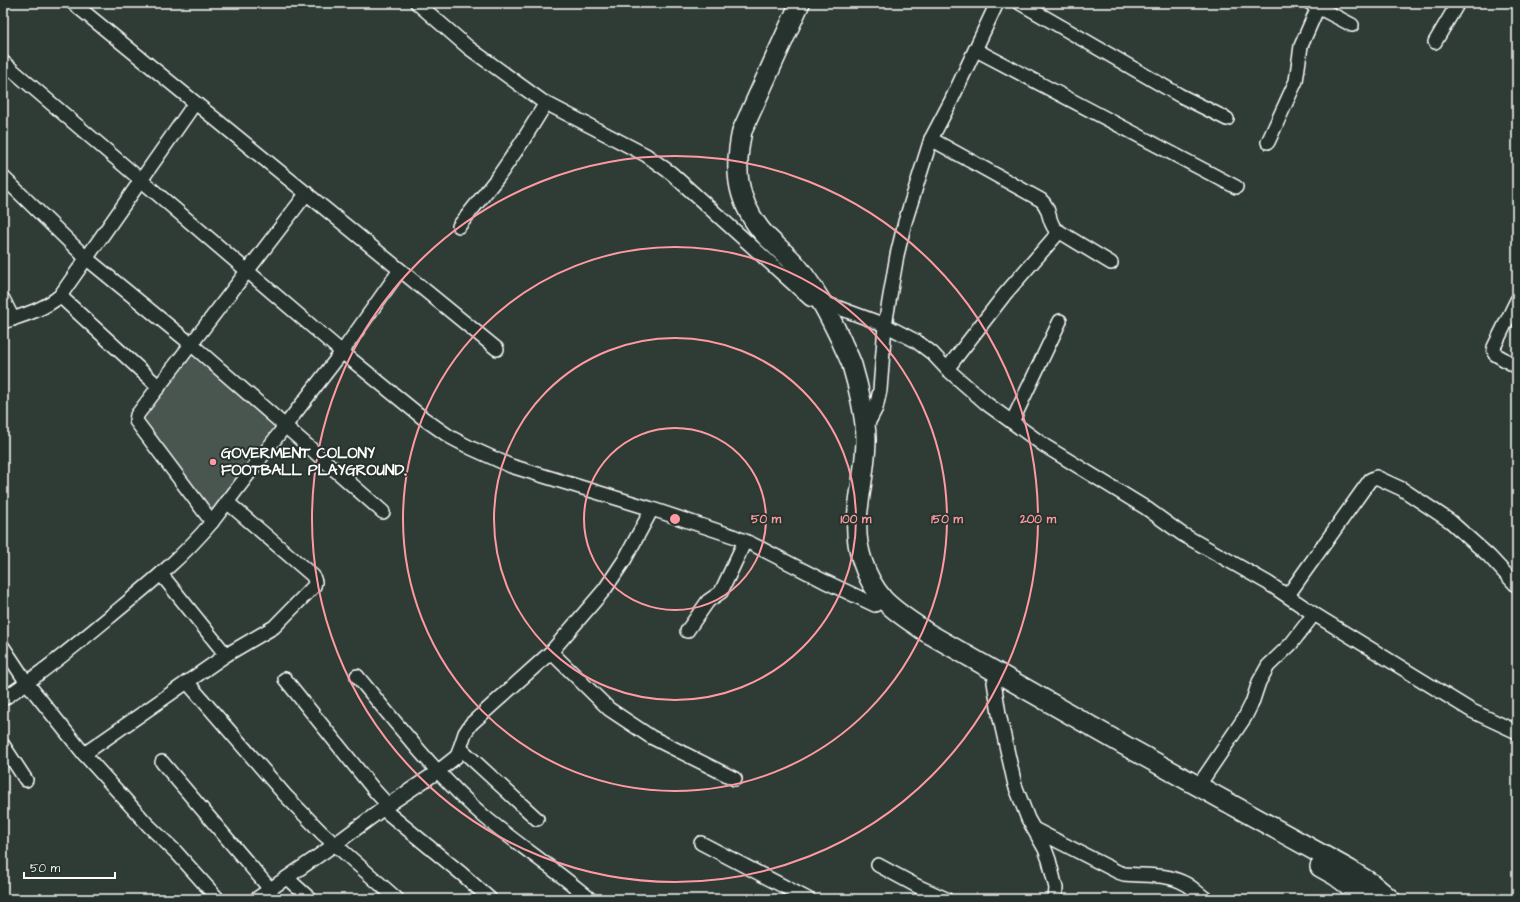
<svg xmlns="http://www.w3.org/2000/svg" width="1520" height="902" viewBox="0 0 1520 902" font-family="'Architects Daughter',sans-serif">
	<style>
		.green { fill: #4a544f; stroke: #a4aaa7 }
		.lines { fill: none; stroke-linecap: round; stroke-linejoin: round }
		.street-casing { stroke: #fff; stroke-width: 16 }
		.secondary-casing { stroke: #fff; stroke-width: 22 }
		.street { stroke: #26332d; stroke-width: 13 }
		.secondary { stroke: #26332d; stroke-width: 19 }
		.ring { fill: none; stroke: #ff9aa2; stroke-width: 2 }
		.poi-dot { fill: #ff9aa2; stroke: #26332d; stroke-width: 1.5 }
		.labels { text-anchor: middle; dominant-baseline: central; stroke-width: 4; stroke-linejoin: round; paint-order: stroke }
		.poi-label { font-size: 15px; font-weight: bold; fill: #fff; stroke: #26332d; text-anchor: start }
		.centre { fill: #ff9aa2; stroke: #26332d; stroke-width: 2 }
		.ring-label { font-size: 12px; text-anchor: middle; font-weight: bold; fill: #ff9aa2; stroke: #26332d; stroke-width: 4; stroke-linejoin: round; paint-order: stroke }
	</style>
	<rect width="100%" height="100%" fill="#2f3b35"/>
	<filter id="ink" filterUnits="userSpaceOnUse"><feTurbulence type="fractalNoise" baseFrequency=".025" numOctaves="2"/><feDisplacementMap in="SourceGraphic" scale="8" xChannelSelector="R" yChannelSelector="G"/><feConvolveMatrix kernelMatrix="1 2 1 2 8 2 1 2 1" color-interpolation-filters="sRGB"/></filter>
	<g filter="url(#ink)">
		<!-- green -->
		<polygon class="green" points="191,348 280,428 212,518 140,417"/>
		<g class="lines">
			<defs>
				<g id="street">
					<polyline points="73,3 497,349"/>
					<polyline points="417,3 469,48 542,101 646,155 671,173 810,299 839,308 885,325 916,341 932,353 947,369 987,404 1045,446 1146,508 1182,534 1268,583 1314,614 1472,711 1517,732"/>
					<polyline points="1020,3 1179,95 1227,119"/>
					<polyline points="1310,3 1352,25"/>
					<polyline points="1435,42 1458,3"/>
					<polyline points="976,50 1236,187"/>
					<polyline points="3,62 342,352 423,418 450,437 471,448 511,466 652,509 733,536 752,544 824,581 875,605"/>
					<path d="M 931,139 L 1041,200 C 1051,209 1047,219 1055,229 L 1111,263"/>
					<polyline points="1268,142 1296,81 1301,46 1318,7"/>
					<polyline points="3,177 86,258 191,344 285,426 342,352 400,270"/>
					<polyline points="307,193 137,415 136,421 212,522 285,426 383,512"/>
					<polyline points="459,226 498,177 522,142 546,103"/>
					<polyline points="60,296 159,387"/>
					<polyline points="3,299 13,319"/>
					<polyline points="1517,300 1494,347 1495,354 1517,367"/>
					<path d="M 3,322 C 24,315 43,310 60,296 L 195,103"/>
					<polyline points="947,369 1005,294 1059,232"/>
					<polyline points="1012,422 1060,321"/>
					<polyline points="865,429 876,408 880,390 885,325 897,255 905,222 931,139 951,101 997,3"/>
					<polyline points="161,574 226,655"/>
					<polyline points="1288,595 1370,480 1376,477 1402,489 1450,521 1489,556 1517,586"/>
					<polyline points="687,631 708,601 721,592 745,541"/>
					<polyline points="3,647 27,683 84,754 148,825 176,852 218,899"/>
					<polyline points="551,652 609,709 651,737 735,779"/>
					<path d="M 357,676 C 398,725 437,776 486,818 C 520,846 556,870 590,899"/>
					<polyline points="285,679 375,791 388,805"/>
					<polyline points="187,682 285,795 322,833 397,899"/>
					<polyline points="994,682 999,714 1015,785 1028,819 1045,849 1049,860 1056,888 1055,899"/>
					<path d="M 3,699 C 41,674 77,644 112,615 C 147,586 183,557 212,522"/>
					<polyline points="3,745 26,780"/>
					<polyline points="460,748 537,819"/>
					<polyline points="84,754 226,655 274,627 314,586 315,582 313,576 227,502"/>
					<polyline points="162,762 270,889"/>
					<polyline points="1199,785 1245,717 1252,703 1259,682 1268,666 1291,644 1314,614"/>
					<polyline points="383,809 462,874 490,899"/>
					<path d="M 1034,829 L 1118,872 L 1124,874 C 1145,876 1167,873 1186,884 C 1193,888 1199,894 1206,899"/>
					<polyline points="701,843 808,899"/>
					<polyline points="878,865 917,886 946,899"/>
					<polyline points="287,878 310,899"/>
					<polyline points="256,899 334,845 388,805 437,772 456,757 458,754 465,733 471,724 551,652 605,589 625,559 652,509"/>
				</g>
				<g id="secondary">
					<path d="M 800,3 L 742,131 C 734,168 736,198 760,229 C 770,242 785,252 796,265 C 815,288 828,313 841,340 C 844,348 849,356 852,365 C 858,385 866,419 866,439 C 866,466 859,493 857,520 C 855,547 865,578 883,599 C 895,612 912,622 926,632 L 1131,749 L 1350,870 L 1371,883 L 1390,899"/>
					<polyline points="1320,867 1336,876 1367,899"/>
				</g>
			</defs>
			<!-- street casing -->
			<use href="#street" class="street-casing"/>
			<!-- secondary casing -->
			<use href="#secondary" class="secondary-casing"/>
			<!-- street -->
			<use href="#street" class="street"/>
			<!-- secondary -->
			<use href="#secondary" class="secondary"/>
		</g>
	</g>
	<!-- distance rings -->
	<g class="ring">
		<circle cx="675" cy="519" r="91"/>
		<circle cx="675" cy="519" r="181"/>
		<circle cx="675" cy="519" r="272"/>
		<circle cx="675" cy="519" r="363"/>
	</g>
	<!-- markers -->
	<circle class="poi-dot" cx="213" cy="462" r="4"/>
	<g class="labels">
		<!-- poi labels -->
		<g class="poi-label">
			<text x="221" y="453">GOVERMENT COLONY<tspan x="221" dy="17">FOOTBALL PLAYGROUND.</tspan></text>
		</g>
	</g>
	<circle cx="675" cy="519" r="6" class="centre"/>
	<g class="ring-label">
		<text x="766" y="523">50 m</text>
		<text x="856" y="523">100 m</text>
		<text x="947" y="523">150 m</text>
		<text x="1038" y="523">200 m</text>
	</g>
	<!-- margin -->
	<rect width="1520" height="902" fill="none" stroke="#26332d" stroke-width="16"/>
	<rect x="8" y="8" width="1504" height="886" fill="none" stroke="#fff" stroke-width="1.5" filter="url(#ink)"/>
	<!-- scale -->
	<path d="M24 872v6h91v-6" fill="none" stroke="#ffffff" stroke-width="2"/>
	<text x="30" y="872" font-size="12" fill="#ffffff" stroke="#26332d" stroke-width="3" paint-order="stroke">50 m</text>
</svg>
